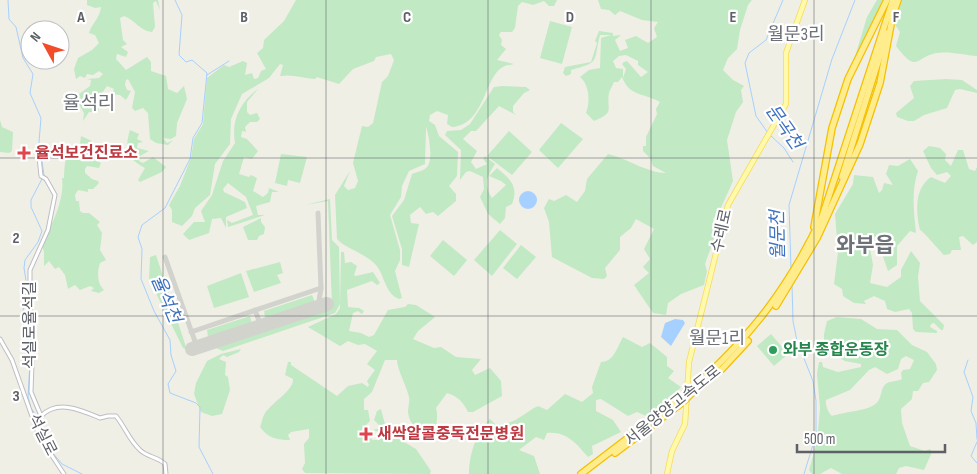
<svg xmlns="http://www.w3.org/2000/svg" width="977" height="474" viewBox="0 0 977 474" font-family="'Sofia Sans Condensed','Noto Sans KR',sans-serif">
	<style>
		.green { fill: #c1e9c4; fill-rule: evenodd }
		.water { fill: #a6d0ff }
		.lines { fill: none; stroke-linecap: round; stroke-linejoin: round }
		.stream { stroke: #a6d0ff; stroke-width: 1 }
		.taxiway { stroke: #d3d3ce; stroke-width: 5 }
		.runway { stroke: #d3d3ce; stroke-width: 14 }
		.minor-casing { stroke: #bdbec4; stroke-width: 5 }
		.major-casing { stroke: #f8da56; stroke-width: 6 }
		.highway-casing { stroke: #f5c000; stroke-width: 8 }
		.minor { stroke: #fff; stroke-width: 3 }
		.major { stroke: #fff9ab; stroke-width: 4.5 }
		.highway { stroke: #ffed8d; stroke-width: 5.5 }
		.highway-bridge-casing { stroke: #f5c000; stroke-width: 8; stroke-linecap: butt }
		.highway-bridge { stroke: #ffed8d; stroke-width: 5.5 }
		.grid { fill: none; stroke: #5d6066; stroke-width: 1; stroke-opacity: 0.55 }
		.health-dot { fill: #e0444e; stroke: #fff; stroke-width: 2 }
		.leisure-dot { fill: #2e9e5b; stroke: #fff; stroke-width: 2 }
		.labels { text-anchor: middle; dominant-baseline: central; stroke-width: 4.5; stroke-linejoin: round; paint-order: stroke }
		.health-label { font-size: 16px; font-weight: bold; fill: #be3a42; stroke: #fff; text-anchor: start }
		.street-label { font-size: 16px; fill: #5d6066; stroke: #fff }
		.leisure-label { font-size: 16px; font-weight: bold; fill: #27864d; stroke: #fff; text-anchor: start }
		.neighbourhood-label { font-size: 18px; fill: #6e7278; stroke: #fff }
		.water-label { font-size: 18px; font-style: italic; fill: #3f72c1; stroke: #fff }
		.quarter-label { font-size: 19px; fill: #6e7278; stroke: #fff }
		.district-label { font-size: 21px; font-weight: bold; fill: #6e7278; stroke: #fff }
		.grid-label { font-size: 16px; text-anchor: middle; font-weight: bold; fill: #5d6066; stroke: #fff; stroke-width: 4.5; stroke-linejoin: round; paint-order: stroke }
	</style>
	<rect width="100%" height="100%" fill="#f0efe5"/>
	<!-- green -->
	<g class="green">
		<path d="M 87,0 L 158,0 L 160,10 L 156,1 L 153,3 L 155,27 L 152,32 C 140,31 135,20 124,16 L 120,18 L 123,40 L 127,44 L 121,47 L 128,52 L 126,57 L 117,54 L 116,59 L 126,70 L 147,57 L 151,62 L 151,71 L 166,76 L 168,89 L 177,93 L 184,86 L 187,99 L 177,123 L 176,136 L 171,139 L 163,138 L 167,143 L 173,140 L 168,145 L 156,143 L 150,139 L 148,113 L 143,108 L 135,111 L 132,108 L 135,92 L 128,79 L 126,80 L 125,85 L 127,90 L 131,91 L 126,100 L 120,95 L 112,94 L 114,89 L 107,86 L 97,100 L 97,103 L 100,103 L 98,112 L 89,112 L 83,121 L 84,113 L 76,99 L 79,94 L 90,86 L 91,80 L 87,79 L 99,78 L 103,74 L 99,71 L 93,75 L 87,74 L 85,78 L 80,76 L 76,79 L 74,69 L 78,58 L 92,50 L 99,43 L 95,35 L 89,33 C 92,23 100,18 101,7 L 95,8 L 87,5 Z"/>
		<path d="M 296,0 L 557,0 L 554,6 L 549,6 L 544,1 L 533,5 L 522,2 L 518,6 L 515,28 L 512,32 L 501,32 L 499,35 L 502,40 L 501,45 L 506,49 L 497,60 L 514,64 C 511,65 506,65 503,67 C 484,77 485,125 452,127 L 447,124 L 448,115 L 437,111 L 430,115 L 429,121 L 435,125 L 439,136 L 458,152 L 457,176 L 449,186 L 456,194 L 456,201 L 438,216 L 433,212 L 426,214 L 420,207 L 410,215 L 411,223 L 419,224 L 409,267 L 402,265 L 402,249 L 392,216 L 404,200 L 412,174 C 416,172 423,171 426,168 C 434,162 429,135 426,127 L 425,164 L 409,171 L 402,186 L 401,197 L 390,215 L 400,250 L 400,260 L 395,271 L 402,298 L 399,299 C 384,293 385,274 375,264 C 363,252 344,248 337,239 L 335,195 L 350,171 L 344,186 L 348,190 L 355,188 L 358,181 L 353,163 L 362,126 L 368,127 L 373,123 L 382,82 L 388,76 L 394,60 L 391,54 L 376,57 L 374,61 L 353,69 L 339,84 L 317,77 L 315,79 C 303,78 292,74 280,76 L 283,65 L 280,64 L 269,78 L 242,94 L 231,119 L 230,144 L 215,164 L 210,195 L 195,208 L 192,216 L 182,226 L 172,222 L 172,210 L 169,205 L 180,186 L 191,158 L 194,139 L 203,124 L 207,78 L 224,65 L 229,67 L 243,61 L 247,63 L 245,75 L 252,73 L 254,79 L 258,78 L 261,71 L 266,69 L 257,53 L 263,48 L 264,40 L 284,21 Z"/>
		<path d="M 598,0 L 752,0 L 748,5 L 740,30 L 737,49 L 728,58 L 723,70 L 733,80 L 744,86 L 741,90 L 743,102 L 736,112 L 727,140 L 733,181 L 720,210 L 713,219 L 715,236 L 705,264 L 707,271 L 704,285 L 681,294 L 668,303 L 666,315 L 653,313 L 634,285 L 649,273 L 643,267 L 650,259 L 644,249 L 654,229 L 636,219 L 631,228 L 620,237 L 620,250 L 605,268 L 607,276 L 604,279 L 592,278 L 552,257 L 549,222 L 544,208 L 549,199 L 554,201 L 566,195 L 577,202 L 585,191 L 587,179 L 608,154 C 628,159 648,173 666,173 L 653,166 L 650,158 L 643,151 L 643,146 L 646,146 L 646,137 L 657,114 L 656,109 L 660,102 C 642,92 630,97 622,77 L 618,82 L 614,82 C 613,85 610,89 609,93 C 606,110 616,112 594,121 L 586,113 C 590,103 590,85 580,77 L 589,70 L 600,68 L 601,38 L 611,35 L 600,35 C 593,62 601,62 571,70 L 571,74 L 566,76 L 563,73 L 565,67 L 591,62 L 597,43 L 595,41 L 599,31 L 613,33 L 613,36 L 621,35 L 615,40 L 620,51 L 628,48 L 625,40 L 636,36 L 648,43 L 657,37 L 654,28 L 658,22 L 642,20 L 620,11 L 615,15 L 609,10 L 601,9 ZM 626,55 L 638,61 L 638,65 L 648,72 L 641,77 L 627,61 L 624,62 L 622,64 L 626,69 L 623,78 L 623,69 L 616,68 L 613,61 L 619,56 Z"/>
		<polygon points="877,0 884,0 854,60 867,17"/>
		<path d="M 900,0 L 977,0 L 977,56 C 965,55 949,51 936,53 C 914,58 918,74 896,46 L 900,32 L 894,23 Z"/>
		<polygon points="550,21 572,27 562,64 540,58"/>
		<polygon points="946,79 962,80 977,90 977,93 960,89 955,90 947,108 924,115 914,121 908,121 897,117 896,113 914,98 910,86 914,81"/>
		<path d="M 502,86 L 526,87 L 530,90 L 524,93 L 513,106 L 513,112 L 516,115 L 499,106 L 476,131 L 471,131 L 463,139 L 477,151 L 471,162 L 476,169 L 487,164 L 483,159 L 485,156 L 495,164 C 487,176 483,185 492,198 L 506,185 L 501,181 L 489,176 L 497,168 C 510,179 519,186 512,204 L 506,207 L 505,218 L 500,224 L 488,214 L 480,197 L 484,189 L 483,177 L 470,171 L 466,172 L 460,180 L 461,150 L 445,135 L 447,131 L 461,130 L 470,124 L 494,87 Z"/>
		<path d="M 258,89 L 247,102 L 247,112 L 250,115 L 257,113 L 260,119 L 257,122 L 250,122 L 245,127 L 246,132 L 242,131 L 241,137 L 247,139 L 258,151 L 252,159 L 244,157 L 239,174 L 249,177 L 251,175 L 257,178 L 253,191 L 263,197 L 268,193 L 269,188 L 279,192 L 272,192 L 270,202 L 256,206 L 258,215 L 265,215 L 228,227 L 227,220 L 232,223 L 253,215 L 246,197 L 228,183 L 223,189 L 224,192 L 245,202 L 247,208 L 226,217 L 226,228 L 221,218 L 212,219 L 209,233 L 189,240 L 183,234 L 194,222 L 205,222 L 201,211 L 212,195 L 223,161 L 235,143 C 231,121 240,102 258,89 Z"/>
		<polygon points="0,120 2,127 13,132 12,151 9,153 0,152"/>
		<polygon points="561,123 583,139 558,168 539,150"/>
		<path d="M 130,130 L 139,134 L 137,139 L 143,142 L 138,143 L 137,148 L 149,151 L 140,156 L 139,161 L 143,163 L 153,157 L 166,167 L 162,172 L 140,182 L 138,180 L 145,168 C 127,158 124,150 130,130 Z"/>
		<polygon points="509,131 532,152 512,175 487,156"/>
		<path d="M 81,136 L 92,141 L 92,158 L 101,163 L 99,168 L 87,166 L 85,169 L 85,173 L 92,179 L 98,181 L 99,183 L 93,189 L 88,189 L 88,192 L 78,190 L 75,195 L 76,201 L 79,201 L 80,211 L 83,213 L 89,213 L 100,222 L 97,225 L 102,233 L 100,250 L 106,260 L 100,263 C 97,272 97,284 104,290 L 99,293 L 91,291 L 94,288 L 90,286 L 80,290 L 75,285 L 68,289 L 65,275 L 59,267 L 55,269 L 49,261 L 44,266 L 44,252 L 42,245 C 51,226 65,200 62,178 L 64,178 C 65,162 64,157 75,144 L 80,144 Z"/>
		<path d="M 929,146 L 940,148 L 946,154 L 945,160 L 951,166 L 958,150 L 963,150 L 969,169 L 975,171 L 977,167 L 977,242 L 973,245 L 963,236 L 959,237 L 961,250 L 952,250 L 950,254 L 944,255 C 939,250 922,230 920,230 C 916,211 914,189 931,177 L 945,183 L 951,176 L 947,172 L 937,175 L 931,168 L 923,151 Z"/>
		<polygon points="281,154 307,157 300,183 288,180 287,186 275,183"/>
		<path d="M 910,159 L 918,171 C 911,191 914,213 916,233 L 910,231 L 897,246 L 897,265 L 888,271 L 879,245 L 879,238 L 870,236 L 868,238 L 873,265 L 870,283 L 887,287 L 901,277 L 901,270 L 911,251 L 920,263 L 918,277 L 920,301 L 944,325 L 943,330 L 941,330 L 934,323 L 931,324 L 930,327 L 937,331 L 937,333 L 916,332 L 913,329 L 912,313 L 909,309 L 895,312 L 887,309 L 885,301 L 874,296 L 864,301 L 866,304 L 854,303 L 843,296 L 842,289 L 834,284 L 838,252 L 835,214 L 853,184 L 854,175 L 873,177 L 879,193 L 882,190 L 884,183 L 893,185 L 886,174 L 889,165 L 898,166 Z"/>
		<path d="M 330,199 L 332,240 L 339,247 L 340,304 L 335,313 L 223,351 L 216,348 C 203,353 195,354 183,348 L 149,279 L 150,257 L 156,255 L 187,350 L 196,352 L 332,306 L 328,201 L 305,205 Z"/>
		<polygon points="261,218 261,222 265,227 264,234 259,236 257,240 248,240 243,227"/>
		<polygon points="500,230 517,244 492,276 474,260"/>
		<polygon points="443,240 467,260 454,276 430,256"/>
		<polygon points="521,245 536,257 517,279 503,268"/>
		<path d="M 341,252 L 344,252 L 345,263 L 351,262 L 357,266 L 354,275 L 356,276 L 373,272 L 380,283 L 377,285 L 372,281 L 347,290 L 348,307 L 359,308 L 364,311 L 362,314 L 358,311 L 353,313 L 349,331 L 361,333 L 369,337 L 374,335 L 388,310 L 405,307 L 408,304 L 416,305 L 435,317 L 418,331 L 413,339 L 434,348 L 441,347 L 456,357 L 481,359 L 472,370 L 475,375 L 490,368 L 501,381 L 502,396 L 473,412 L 468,412 C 463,402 459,397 447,393 L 436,408 C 439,418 435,424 436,434 C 423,432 410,429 408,412 C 408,407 410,402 409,397 C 407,387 397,369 397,360 L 385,360 L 372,392 L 364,399 L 364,410 L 368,410 L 370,421 L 362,429 L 362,433 L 373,440 L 379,440 L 382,436 L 380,432 L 372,430 L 378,429 L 379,425 L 374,420 L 377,411 L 381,409 L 387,432 L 416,449 L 431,471 L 430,474 L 305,473 L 302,469 L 305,463 L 304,444 L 309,438 L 309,429 L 291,432 L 288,435 L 290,440 C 277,440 268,438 260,427 C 262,423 262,418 264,415 C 270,403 294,391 293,379 L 285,375 L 288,362 L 291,362 L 291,365 L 337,396 L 348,386 L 362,383 L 368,387 L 369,385 L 367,381 L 375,370 L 367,364 L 377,351 L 365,344 L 358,345 L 348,341 L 340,346 L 308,327 L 336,314 L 340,308 Z"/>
		<polygon points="280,262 283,273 277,275 281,283 254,292 246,271"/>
		<polygon points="241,273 249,297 214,308 207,286"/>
		<polygon points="312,295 315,302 314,304 265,318 264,311"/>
		<polygon points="250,316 252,324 208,337 207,330"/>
		<path d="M 837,317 L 861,319 L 877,329 L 897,330 L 912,345 L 927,352 L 936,364 L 937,370 L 929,382 L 923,383 L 918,391 L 913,391 L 912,399 L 901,409 L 902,423 L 910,446 L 925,451 L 930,449 L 932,452 L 924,470 L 906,466 L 899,468 L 896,474 L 842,474 L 831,468 L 820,474 L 812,474 L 809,470 L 817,442 L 820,408 L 817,374 L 819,362 L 822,362 L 823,367 L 838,372 L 861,367 L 861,364 L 845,361 L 824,349 L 824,334 L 827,321 ZM 854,340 L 873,341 L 870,346 L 873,349 L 868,355 L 859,354 L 850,356 L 852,351 L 846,350 L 853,344 ZM 906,356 L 914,360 L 910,369 L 903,370 L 901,373 L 902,379 C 897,382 888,380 884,386 C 880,391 882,400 874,405 C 865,411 843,412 832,416 C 828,413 825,404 826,400 L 850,390 L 869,370 L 875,367 L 887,374 L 898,369 L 901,359 Z"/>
		<polygon points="771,334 788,354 774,366 757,346"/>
		<path d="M 623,337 L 642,347 L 650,343 L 667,357 L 667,366 L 674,371 L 668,378 L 681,387 L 666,403 L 646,416 L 637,412 L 628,416 L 601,399 L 596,400 L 596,411 L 613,420 L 621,432 L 592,446 L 593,454 L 588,457 C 576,443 566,431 547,433 L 544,440 L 536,437 L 519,450 L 534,456 L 540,474 L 469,474 C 469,455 476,432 490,419 L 495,424 C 514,426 523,413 538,406 L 547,410 L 565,394 L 582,402 L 593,393 L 592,387 L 601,362 C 614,362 617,347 623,337 Z"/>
		<polygon points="241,349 239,352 227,357 223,355 219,359 226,362 225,375 228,377 230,390 222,414 212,416 201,412 194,394 196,383 207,361 221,354"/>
	</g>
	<!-- water -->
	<g class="water">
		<circle cx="528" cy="200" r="9"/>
		<polygon points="675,319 683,320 685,323 671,346 661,337 665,323"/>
	</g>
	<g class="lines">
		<!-- stream -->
		<g class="stream">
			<polyline points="8,0 9,19 16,27 23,58 33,74 30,93 41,118 39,142 44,175 31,200 31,207 42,231 38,242 25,260 24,268 27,287 23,311 30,331 31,345 28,397 31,408 40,421 41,438"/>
			<polyline points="175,0 182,15 179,55 186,62 192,60 207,73 202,123 193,138 190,159 165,208 142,225 138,237 142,249 141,279 154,311 170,340 171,355 176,371 168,384 170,393 196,403 200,407 199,447 213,474"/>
			<polyline points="207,75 229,61"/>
			<polyline points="768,133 756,116 745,63 749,53 766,40 783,0"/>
			<polyline points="771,136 784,148 793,162"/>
			<polyline points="791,269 789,205 832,59 855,0"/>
			<polyline points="792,285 793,321 797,341 813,381 816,401 816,435 804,474"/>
			<polyline points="968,360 964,372 973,397 971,411 976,423 977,439"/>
			<polyline points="977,442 971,456 977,463"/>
			<polyline points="51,451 62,464 82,474"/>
		</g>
		<!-- taxiway -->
		<g class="taxiway">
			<polyline points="165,257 197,347"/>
			<polyline points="318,307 321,288 318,213"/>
			<polyline points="255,310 261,326"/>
			<polyline points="191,332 321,288"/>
		</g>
		<!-- runway -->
		<polyline class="runway" points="192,349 327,304"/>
		<defs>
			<g id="minor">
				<path d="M 38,147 L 41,176 L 46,179 L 55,195 L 48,230 L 30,270 L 30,321 L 33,336 L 31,392 L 41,416 C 58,399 81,410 100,418 L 108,416 L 116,416 C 125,427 129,440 140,450 C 147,457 158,457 165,464 L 166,474"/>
				<polyline points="0,339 12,360 39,436 64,474"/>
				<polyline points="32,415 37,420 38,429"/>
			</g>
			<polyline id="major" points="667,474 672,451 685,424 689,362 728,205 786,104 786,53 805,0"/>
			<g id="highway">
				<polyline points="892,17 898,0"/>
				<polyline points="842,177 887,33"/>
				<polyline points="814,227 832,128 848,79 887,0"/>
				<polyline points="776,306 817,238 860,144 880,83 893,14"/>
				<path d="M 692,389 C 751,336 788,289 822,217 L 893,0"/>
				<polyline points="691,394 722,369 748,341"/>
				<polyline points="615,453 683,402"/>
				<polyline points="581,474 683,396"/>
			</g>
		</defs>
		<!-- minor casing -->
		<use href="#minor" class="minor-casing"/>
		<!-- major casing -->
		<use href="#major" class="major-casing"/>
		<!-- highway casing -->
		<use href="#highway" class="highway-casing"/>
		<!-- minor -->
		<use href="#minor" class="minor"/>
		<!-- major -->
		<use href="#major" class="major"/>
		<!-- highway -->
		<use href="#highway" class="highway"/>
		<defs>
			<g id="highway-bridge">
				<polyline points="683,396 692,389"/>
				<polyline points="683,402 691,394"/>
			</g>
		</defs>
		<!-- highway-bridge casing -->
		<use href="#highway-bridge" class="highway-bridge-casing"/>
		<!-- highway-bridge -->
		<use href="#highway-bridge" class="highway-bridge"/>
	</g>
	<!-- grid -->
	<path class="grid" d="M 163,0 L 163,474M 326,0 L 326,474M 488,0 L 488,474M 651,0 L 651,474M 814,0 L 814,474M 0,158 L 977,158M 0,316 L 977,316"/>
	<!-- markers -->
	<g class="health-dot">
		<path d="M21.5 145.5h5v5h5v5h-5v5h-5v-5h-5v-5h5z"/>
		<path d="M363.5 426.5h5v5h5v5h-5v5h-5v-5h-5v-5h5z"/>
	</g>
	<circle class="leisure-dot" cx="773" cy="350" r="5"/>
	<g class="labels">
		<!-- health labels -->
		<g class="health-label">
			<text x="35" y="153">율석보건진료소</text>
			<text x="377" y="434">새싹알콜중독전문병원</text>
		</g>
		<!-- street labels -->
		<g class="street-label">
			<text transform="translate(722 231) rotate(-77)">수레로</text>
			<text transform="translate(30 325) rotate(-90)">석실로율석길</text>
			<text transform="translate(673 406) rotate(-39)">서울양양고속도로</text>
			<text transform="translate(42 435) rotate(63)">석실로</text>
		</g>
		<!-- leisure labels -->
		<g class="leisure-label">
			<text x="783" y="350">와부 종합운동장</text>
		</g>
		<!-- neighbourhood labels -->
		<g class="neighbourhood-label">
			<text x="796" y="34">월문3리</text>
			<text x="717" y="338">월문1리</text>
		</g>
		<!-- water labels -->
		<g class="water-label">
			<text transform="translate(784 127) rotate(55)">문곡천</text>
			<text transform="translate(778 235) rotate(-91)">월문천</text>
			<text transform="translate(166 299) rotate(67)">율석천</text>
		</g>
		<!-- quarter labels -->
		<g class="quarter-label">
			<text x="89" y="103">율석리</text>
		</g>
		<!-- district labels -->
		<g class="district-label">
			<text x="865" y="245">와부읍</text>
		</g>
	</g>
	<g class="grid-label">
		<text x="81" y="22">A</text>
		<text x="244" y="22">B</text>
		<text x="407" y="22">C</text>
		<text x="570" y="22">D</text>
		<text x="733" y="22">E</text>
		<text x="896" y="22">F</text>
		<text x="16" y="243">2</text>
		<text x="16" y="401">3</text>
	</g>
	<!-- north arrow -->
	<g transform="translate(45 45) rotate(310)"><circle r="24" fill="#ffffff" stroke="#bebfc2"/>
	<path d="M0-4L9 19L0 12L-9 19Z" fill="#f24c29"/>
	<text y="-8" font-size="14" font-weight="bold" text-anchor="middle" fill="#5d6066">N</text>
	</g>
	<!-- scale -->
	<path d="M797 444v8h148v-8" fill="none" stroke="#5d6066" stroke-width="2.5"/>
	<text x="804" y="444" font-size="15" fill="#5d6066" stroke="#ffffff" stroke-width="4" paint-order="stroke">500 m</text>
</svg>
